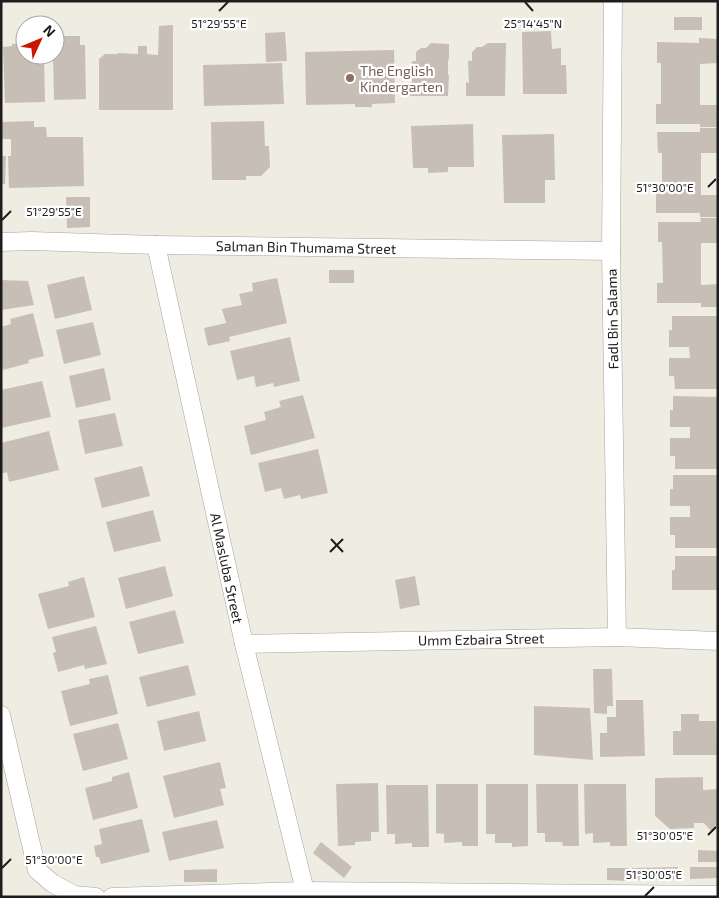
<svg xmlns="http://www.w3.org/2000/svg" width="719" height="898" viewBox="0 0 719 898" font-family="'Exo 2',sans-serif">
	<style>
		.building { fill: #c7bfb5 }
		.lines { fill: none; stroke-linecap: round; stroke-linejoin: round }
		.street-casing { stroke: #a4a4a4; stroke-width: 19 }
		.street { stroke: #fff; stroke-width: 18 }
		.ticks { fill: none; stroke: #1d1d1d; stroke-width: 2 }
		.education-dot { fill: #8d6e63; stroke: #fff; stroke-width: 2 }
		.labels { text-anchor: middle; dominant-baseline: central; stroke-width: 4.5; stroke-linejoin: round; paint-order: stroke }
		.education-label { font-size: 14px; fill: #785e54; stroke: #fff; text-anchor: start }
		.street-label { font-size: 14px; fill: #1d1d1d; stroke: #fff }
		.ticks-label { font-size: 12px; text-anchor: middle; fill: #1d1d1d; stroke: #fff; stroke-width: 4.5; stroke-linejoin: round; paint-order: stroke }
	</style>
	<rect width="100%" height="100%" fill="#efece2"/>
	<!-- building -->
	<g class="building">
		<rect x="674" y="17" width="28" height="13"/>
		<polygon points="173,25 173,110 99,110 99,59 105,54 118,54 117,53 138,54 138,46 147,46 147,54 158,55 159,26"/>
		<polygon points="551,31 552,49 561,48 561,65 566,65 567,94 523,94 522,32"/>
		<polygon points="285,32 287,61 266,62 265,33"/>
		<polygon points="55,36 80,36 80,45 85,45 86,99 54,100 53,55 55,55"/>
		<polygon points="699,38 718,39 718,63 700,64 700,105 718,105 718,127 700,127 700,124 656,124 656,104 661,104 661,63 657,63 657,42 699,43"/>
		<polygon points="25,43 25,55 44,55 45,102 5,103 3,47 12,46 12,44"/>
		<polygon points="431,43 449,44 449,60 448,59 448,75 449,75 448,96 409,96 409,83 412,83 412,61 416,61 416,52 421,48 426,48"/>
		<polygon points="488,43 506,43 505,96 466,96 466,82 469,83 468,61 472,61 472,52 477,47 482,47"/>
		<polygon points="394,50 395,103 372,104 372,107 355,107 355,104 306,105 305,52"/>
		<polygon points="282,63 284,104 204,106 203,65"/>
		<polygon points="34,121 34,127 46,127 47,137 83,137 84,186 9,188 8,156 11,156 11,139 1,139 1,122"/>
		<polygon points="264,121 265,146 269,146 270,167 261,176 246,176 246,180 212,180 211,122"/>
		<polygon points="473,124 474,167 448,167 448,172 428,173 428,168 413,168 411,126"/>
		<polygon points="700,128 718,128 718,153 701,153 701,195 718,195 718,217 700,217 700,213 656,213 656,193 662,193 662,153 658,153 657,132 700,132"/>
		<polygon points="554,134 555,180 545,180 545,203 504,203 502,135"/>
		<polygon points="1,156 6,156 5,184 1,184"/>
		<polygon points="66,197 90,197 90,227 67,228"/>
		<polygon points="700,218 718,218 718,243 701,243 701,285 718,284 718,307 701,307 701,303 657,303 657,283 663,283 662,242 658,242 658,222 701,222"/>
		<rect x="329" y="270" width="25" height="13"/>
		<polygon points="84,276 92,310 55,319 47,285"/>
		<polygon points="277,278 287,323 229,337 230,341 208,346 204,328 226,323 222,309 242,305 239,294 253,291 252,283"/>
		<polygon points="1,280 28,281 34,305 1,310"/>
		<polygon points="33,313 44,356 28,360 29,363 3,370 1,363 1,327 11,324 10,319"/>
		<polygon points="672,316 718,316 718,389 675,389 674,376 669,376 669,358 690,358 689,347 669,347 669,330 672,330"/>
		<polygon points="93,322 101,355 64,364 56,330"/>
		<polygon points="290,337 300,381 274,387 273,383 256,387 254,376 237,380 230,351"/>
		<polygon points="104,368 111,400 76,408 69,376"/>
		<polygon points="42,381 51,417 1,428 1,390"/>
		<polygon points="303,395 315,438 251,455 244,426 266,420 264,412 281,407 279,401"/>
		<polygon points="673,396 718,397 718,469 675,469 675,456 670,456 670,438 690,438 690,427 670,427 670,410 673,410"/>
		<polygon points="115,413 123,446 85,454 78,420"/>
		<polygon points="49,431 59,470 9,482 7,472 1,474 1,443"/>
		<polygon points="318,449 328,493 301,499 300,495 284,499 281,488 265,492 258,463"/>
		<polygon points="142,466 150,496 102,508 94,478"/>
		<polygon points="673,475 718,475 718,548 675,548 675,535 670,535 670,517 690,517 690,506 670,506 670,489 673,489"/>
		<polygon points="153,510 161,541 114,552 106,522"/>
		<polygon points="675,556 718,556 718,590 672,590 672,570 675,570"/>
		<polygon points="165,566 173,596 126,609 118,578"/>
		<polygon points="415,576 420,605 400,609 395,580"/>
		<polygon points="84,577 95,617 48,629 38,594 69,586 68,582"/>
		<polygon points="175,610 184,643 138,654 129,622"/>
		<polygon points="96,626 107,664 85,669 84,665 58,672 53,653 56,652 52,637"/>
		<polygon points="188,665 196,695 147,707 139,677"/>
		<polygon points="593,669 612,669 613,706 607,706 607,714 594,713"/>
		<polygon points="108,675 118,714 70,726 61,691 90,684 89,679"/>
		<polygon points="616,700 643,700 645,756 600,757 600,733 607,733 607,717 616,717"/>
		<polygon points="534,706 590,708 593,760 534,755"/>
		<polygon points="199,711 206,741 164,751 157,721"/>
		<polygon points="681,714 699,714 699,721 716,721 717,755 673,755 673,731 681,731"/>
		<polygon points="118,723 128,759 83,771 73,734"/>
		<polygon points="220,762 226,788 220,789 224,805 174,818 163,776"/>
		<polygon points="129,772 138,808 93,820 85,788 112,781 112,777"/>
		<polygon points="703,777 703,790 718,789 718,826 712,832 704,823 694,823 694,828 670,829 655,816 655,778"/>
		<polygon points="378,783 379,832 371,832 371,841 355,842 355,845 338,846 336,784"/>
		<polygon points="436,784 478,784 478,846 462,846 462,842 444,843 444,834 436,833"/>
		<polygon points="486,784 528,784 528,846 512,847 512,843 495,843 495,834 486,834"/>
		<polygon points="536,784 578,784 579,846 563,846 562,842 545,842 545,833 537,833"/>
		<polygon points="584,784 626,784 627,846 610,846 610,842 593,843 593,833 585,834"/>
		<polygon points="386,785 428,785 429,847 412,847 412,843 395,844 395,834 387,834"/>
		<polygon points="142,819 150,852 101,864 99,857 96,857 94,846 102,844 99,829"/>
		<polygon points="217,820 224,848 169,861 162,832"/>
		<polygon points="321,842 352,867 344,878 313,853"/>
		<polygon points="698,850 718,851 718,862 698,862"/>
		<polygon points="678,867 678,879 632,880 632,868"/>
		<polygon points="690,867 717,867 717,878 690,879"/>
		<polygon points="607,868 629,868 629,881 607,880"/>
		<polygon points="217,869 217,882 184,882 184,870"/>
	</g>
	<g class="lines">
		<defs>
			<g id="street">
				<polyline points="613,1 611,251 617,637"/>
				<polyline points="1,242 31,241 156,245 611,251"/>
				<polyline points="156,245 244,644 305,891"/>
				<polyline points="244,644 617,637 718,641"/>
				<polyline points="1,715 37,870 52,883 74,895 96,897"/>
				<polyline points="112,897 305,891 718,895"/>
			</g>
		</defs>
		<!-- street casing -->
		<use href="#street" class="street-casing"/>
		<!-- street -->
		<use href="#street" class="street"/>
	</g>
	<!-- ticks -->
	<path class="ticks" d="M 525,2 L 533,11M 219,11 L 228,2M 708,187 L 716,179M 2,220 L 11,211M 331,539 L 343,552M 330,552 L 343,539M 708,835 L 716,827M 2,868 L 11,859M 645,896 L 654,887"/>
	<!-- markers -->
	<circle class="education-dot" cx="350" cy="78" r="5"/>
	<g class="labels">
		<!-- education labels -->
		<g class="education-label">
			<text x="360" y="70">The English<tspan x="360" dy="16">Kindergarten</tspan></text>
		</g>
		<!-- street labels -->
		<g class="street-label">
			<text transform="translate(306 247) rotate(1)">Salman Bin Thumama Street</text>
			<text transform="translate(612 319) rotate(-91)">Fadl Bin Salama</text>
			<text transform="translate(227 568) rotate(78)">Al Masluba Street</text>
			<text transform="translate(481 639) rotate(-1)">Umm Ezbaira Street</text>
		</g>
	</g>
	<g class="ticks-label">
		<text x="219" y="28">51°29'55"E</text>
		<text x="533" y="28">25°14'45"N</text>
		<text x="665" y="192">51°30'00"E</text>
		<text x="54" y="216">51°29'55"E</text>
		<text x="665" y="840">51°30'05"E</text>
		<text x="54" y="864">51°30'00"E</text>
		<text x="654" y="879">51°30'05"E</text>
	</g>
	<!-- border -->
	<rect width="719" height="898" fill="none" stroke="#1d1d1d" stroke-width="5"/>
	<!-- north arrow -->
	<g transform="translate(40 40) rotate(46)"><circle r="24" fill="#ffffff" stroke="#a5a5a5"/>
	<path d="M0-4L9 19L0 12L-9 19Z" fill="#ca1700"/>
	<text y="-8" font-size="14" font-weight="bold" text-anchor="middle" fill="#1d1d1d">N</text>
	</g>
</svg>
